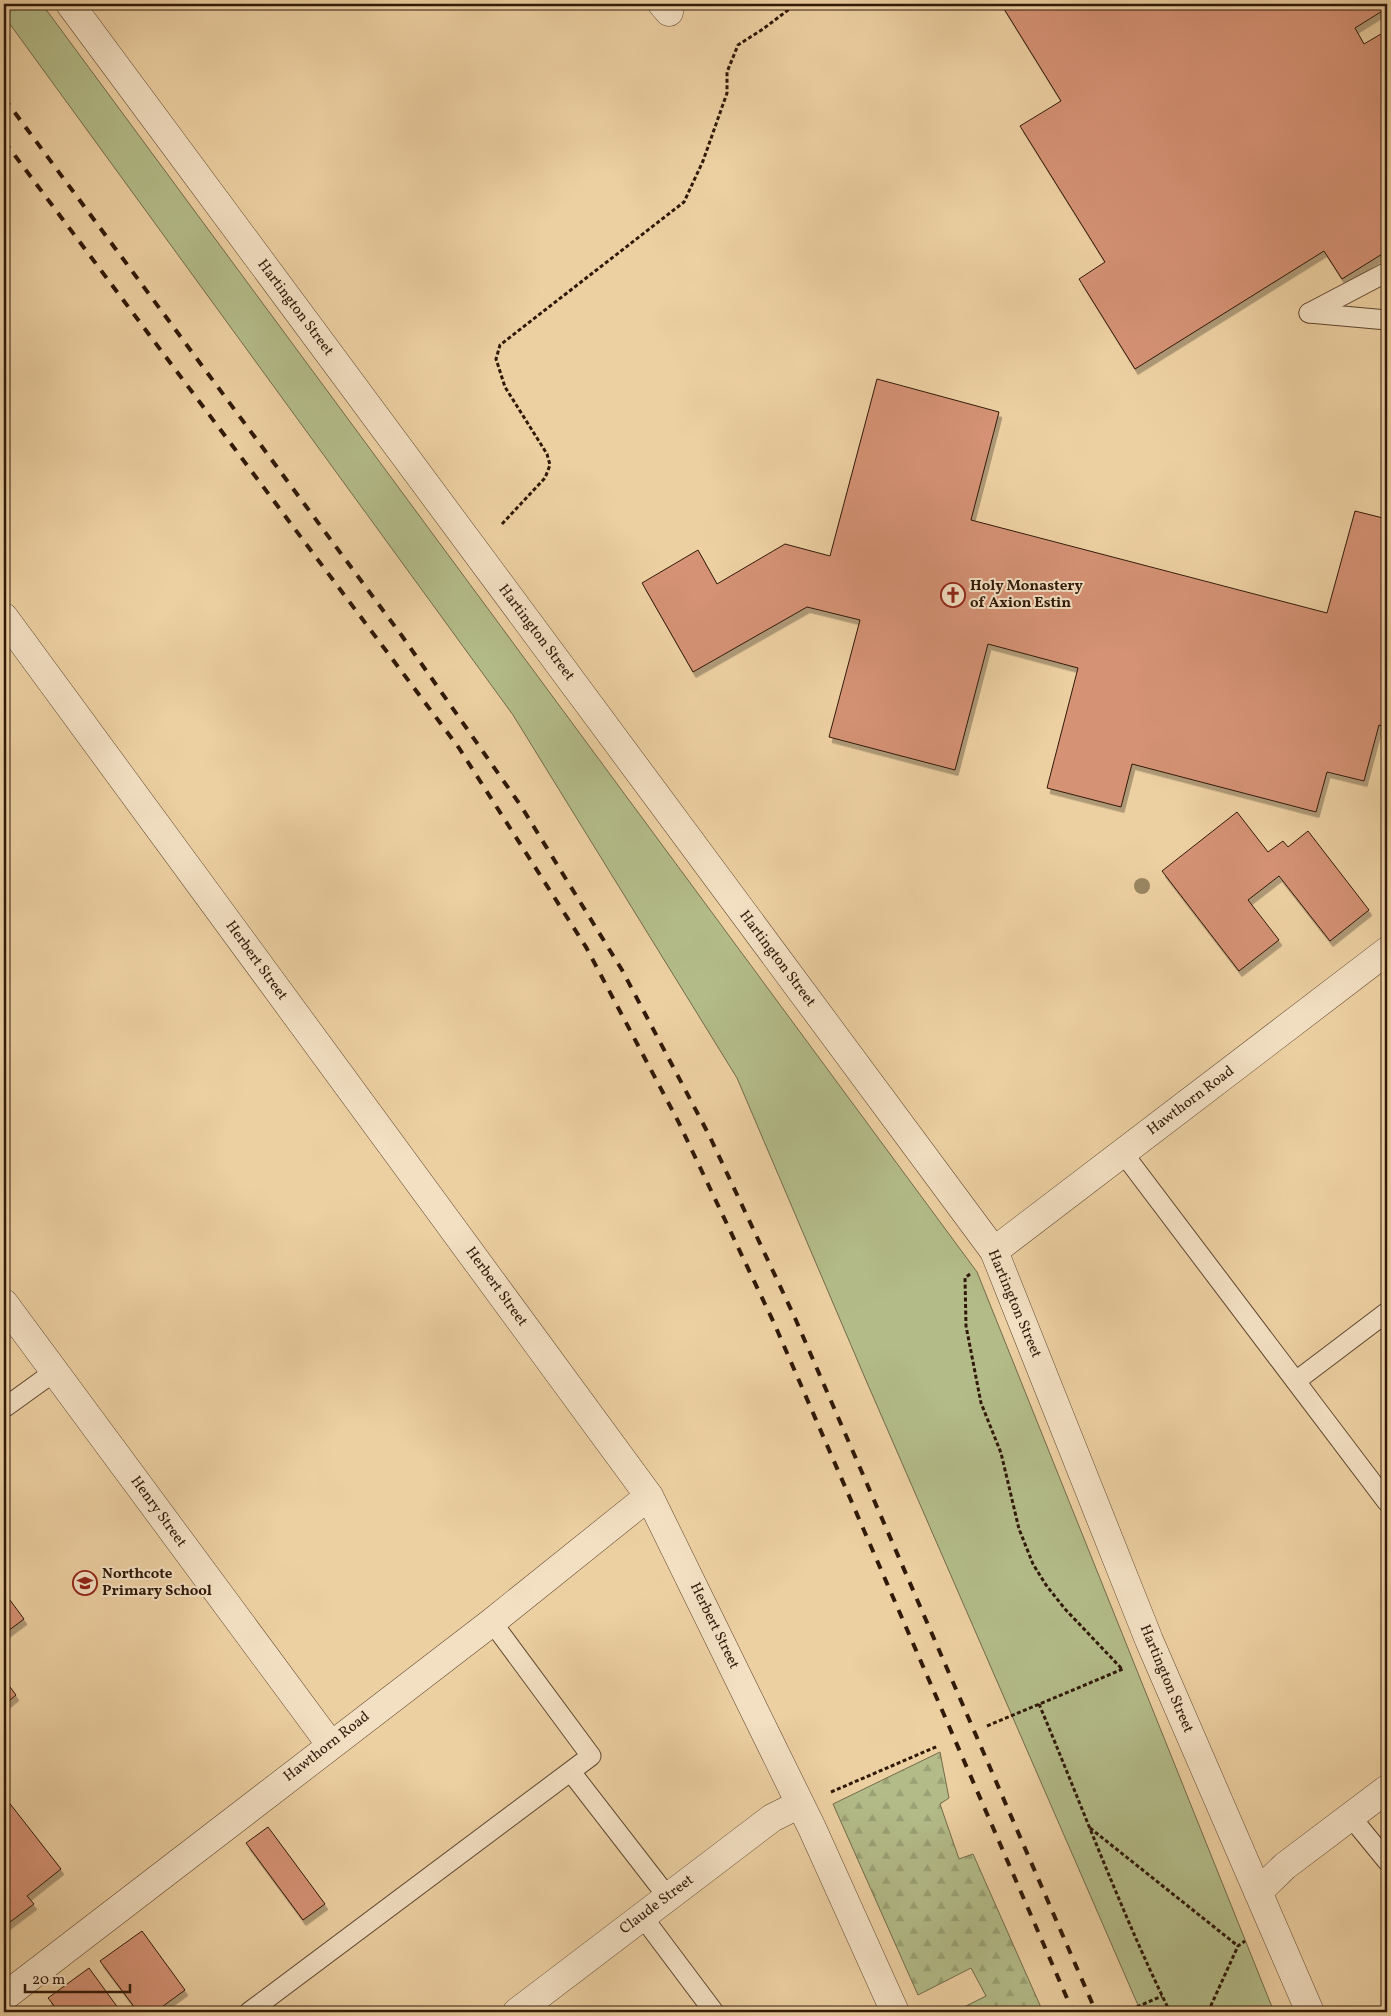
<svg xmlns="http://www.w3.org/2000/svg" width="1391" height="2016" viewBox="0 0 1391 2016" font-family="Vollkorn,serif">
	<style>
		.green { fill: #b3bc89; stroke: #726a49 }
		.forest { fill: url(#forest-firs); stroke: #726a49 }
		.building { fill: #d59275; stroke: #301909; filter: url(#shadow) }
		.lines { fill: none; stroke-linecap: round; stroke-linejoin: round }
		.service-casing { stroke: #5f472f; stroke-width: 21 }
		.minor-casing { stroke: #5f472f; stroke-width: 29 }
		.path { stroke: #301909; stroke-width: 3; stroke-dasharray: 4 2.5; stroke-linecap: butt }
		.service { stroke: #f3e0c3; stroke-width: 19 }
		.minor { stroke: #f3e0c3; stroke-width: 28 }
		.rail { stroke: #301909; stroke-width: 4; stroke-dasharray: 9 9; stroke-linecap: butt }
		.tree { fill: #9a8663 }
		.labels { text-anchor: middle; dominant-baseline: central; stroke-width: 4; stroke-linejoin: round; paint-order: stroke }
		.street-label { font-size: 15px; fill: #301909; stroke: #f3e0c3 }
		.poi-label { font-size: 15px; font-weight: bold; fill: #301909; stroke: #f3e0c3; text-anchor: start }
	</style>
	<defs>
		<pattern id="forest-firs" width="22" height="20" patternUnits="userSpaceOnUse" patternTransform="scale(1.25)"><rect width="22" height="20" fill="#b3bc89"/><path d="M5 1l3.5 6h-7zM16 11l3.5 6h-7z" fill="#9aa175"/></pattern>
		<filter id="shadow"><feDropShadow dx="3" dy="5.5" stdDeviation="0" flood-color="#0004"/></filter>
	</defs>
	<rect width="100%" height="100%" fill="#edd0a2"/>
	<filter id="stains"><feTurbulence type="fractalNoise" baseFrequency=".004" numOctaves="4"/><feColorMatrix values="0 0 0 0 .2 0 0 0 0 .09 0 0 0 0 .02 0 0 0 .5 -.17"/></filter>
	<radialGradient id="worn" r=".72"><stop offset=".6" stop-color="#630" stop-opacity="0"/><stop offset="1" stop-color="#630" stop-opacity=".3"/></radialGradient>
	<!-- green -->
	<polygon class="green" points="16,4 42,4 977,1272 1274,2012 1141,2012 865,1378 737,1078 513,715 4,16 4,12"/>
	<!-- forest -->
	<polygon class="forest" points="940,1752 949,1798 940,1804 959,1859 973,1854 1043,2012 954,2012 986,1996 971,1968 918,1995 833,1804"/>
	<!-- building -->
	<g class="building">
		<polygon points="1001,4 1387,4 1387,8 1355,28 1364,44 1386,31 1387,33 1387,251 1342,279 1324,251 1135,369 1079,279 1105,262 1020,126 1061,101"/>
		<polygon points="877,379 999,412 971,520 1327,613 1355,511 1387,519 1387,728 1379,725 1364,781 1327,772 1316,812 1132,764 1121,807 1047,788 1078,668 988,644 955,770 829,737 860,620 807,607 693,672 642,583 698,550 717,584 785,544 830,556"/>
		<polygon points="1237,812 1268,852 1283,841 1288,847 1308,831 1369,910 1330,941 1279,876 1248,900 1279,940 1239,971 1162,871"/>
		<polygon points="4,1592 24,1619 4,1634"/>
		<polygon points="4,1679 16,1695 4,1705"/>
		<polygon points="4,1796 61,1869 27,1896 34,1904 6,1925 4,1922"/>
		<polygon points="268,1827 325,1904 303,1920 246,1843"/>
		<polygon points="142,1931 185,1990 155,2012 138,2012 100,1961"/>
		<polygon points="89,1968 121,2012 59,2012 48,1998"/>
	</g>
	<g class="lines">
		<defs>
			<g id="service">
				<polyline points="1309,313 1387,272"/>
				<polyline points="1309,313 1387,320"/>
				<polyline points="1123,1153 1387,1502"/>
				<polyline points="1296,1381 1387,1312"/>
				<polyline points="4,1408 54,1372"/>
				<polyline points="571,1772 667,1896"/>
				<polyline points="1351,1817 1387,1861"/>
				<polyline points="642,1916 714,2012"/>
				<polyline points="249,2012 591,1756 492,1622"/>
			</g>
			<g id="minor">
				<polyline points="70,4 994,1251 1149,1640 1310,2012"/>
				<polyline points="662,4 669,12"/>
				<polyline points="4,617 649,1496 812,1828 895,2012"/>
				<polyline points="994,1251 1387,951"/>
				<polyline points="4,1303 330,1744"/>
				<polyline points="1258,1892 1285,1866 1387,1789"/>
				<polyline points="4,1997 492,1622 649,1496"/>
				<polyline points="517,2012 772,1818 800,1804"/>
			</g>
		</defs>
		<!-- service casing -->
		<use href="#service" class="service-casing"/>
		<!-- minor casing -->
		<use href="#minor" class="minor-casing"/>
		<!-- path -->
		<g class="path">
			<polyline points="502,524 545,478 550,465 547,454 505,387 496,359 500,345 684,202 703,161 727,93 727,72 738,45 763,29 796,4"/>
			<polyline points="970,1274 965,1278 966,1326 981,1403 1001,1453 1019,1529 1033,1564 1046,1585 1065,1609 1122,1669"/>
			<path d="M 1039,1704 C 1082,1806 1121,1912 1170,2012"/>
			<polyline points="987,1726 1123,1669"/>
			<polyline points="831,1792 938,1746"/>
			<polyline points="1090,1828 1238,1946"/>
			<polyline points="1125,2012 1162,1996"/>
			<polyline points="1208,2012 1238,1946 1245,1941"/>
		</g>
		<!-- service -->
		<use href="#service" class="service"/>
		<!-- minor -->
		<use href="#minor" class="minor"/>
		<!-- rail -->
		<g class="rail">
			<polyline points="4,98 402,636 521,806 622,970 709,1135 795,1318 1096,2012"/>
			<polyline points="4,141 459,748 586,947 678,1121 774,1323 1073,2012"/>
		</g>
	</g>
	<!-- trees -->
	<circle class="tree" cx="1142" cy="886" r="8"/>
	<!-- icons -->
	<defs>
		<symbol id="church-ring" viewBox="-11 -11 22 22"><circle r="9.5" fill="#f3e0c3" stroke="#8f2418" stroke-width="1.5"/><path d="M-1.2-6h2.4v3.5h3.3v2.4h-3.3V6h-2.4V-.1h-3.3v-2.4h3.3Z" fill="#8f2418"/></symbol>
		<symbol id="school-ring" viewBox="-11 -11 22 22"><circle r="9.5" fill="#f3e0c3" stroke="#8f2418" stroke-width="1.5"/><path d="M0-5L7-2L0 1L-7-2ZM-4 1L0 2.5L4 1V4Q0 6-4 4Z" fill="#8f2418"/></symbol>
	</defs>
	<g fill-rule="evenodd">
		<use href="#church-ring" x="939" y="581" width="28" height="28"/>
		<use href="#school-ring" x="71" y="1569" width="28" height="28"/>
	</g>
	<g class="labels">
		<!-- street labels -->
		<g class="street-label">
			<text transform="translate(295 308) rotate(53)">Hartington Street</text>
			<text transform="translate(536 633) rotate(53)">Hartington Street</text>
			<text transform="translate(777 959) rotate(53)">Hartington Street</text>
			<text transform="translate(256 961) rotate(54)">Herbert Street</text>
			<text transform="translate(1191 1101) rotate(-37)">Hawthorn Road</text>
			<text transform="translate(496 1287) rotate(54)">Herbert Street</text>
			<text transform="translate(1014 1304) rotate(67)">Hartington Street</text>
			<text transform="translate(158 1512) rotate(54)">Henry Street</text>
			<text transform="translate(714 1626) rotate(64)">Herbert Street</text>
			<text transform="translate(1166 1679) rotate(67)">Hartington Street</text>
			<text transform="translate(327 1747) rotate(-38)">Hawthorn Road</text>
			<text transform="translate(657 1905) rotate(-37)">Claude Street</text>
		</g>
		<!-- poi labels -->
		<g class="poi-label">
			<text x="970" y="586">Holy Monastery<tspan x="970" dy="17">of Axion Estin</tspan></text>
			<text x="102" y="1574">Northcote<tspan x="102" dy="17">Primary School</tspan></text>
		</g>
	</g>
	<!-- margin -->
	<rect width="1391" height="2016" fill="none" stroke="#edd0a2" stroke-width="20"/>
	<rect x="5" y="5" width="1381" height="2006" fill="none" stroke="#301909" stroke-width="2.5"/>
	<rect x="10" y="10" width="1371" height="1996" fill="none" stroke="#301909"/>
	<!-- scale -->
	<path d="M25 1984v8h105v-8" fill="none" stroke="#301909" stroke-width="2.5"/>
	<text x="32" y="1984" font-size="15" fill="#301909" stroke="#f3e0c3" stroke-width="4" paint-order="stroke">20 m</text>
	<rect width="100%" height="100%" filter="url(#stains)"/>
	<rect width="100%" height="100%" fill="url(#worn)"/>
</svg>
